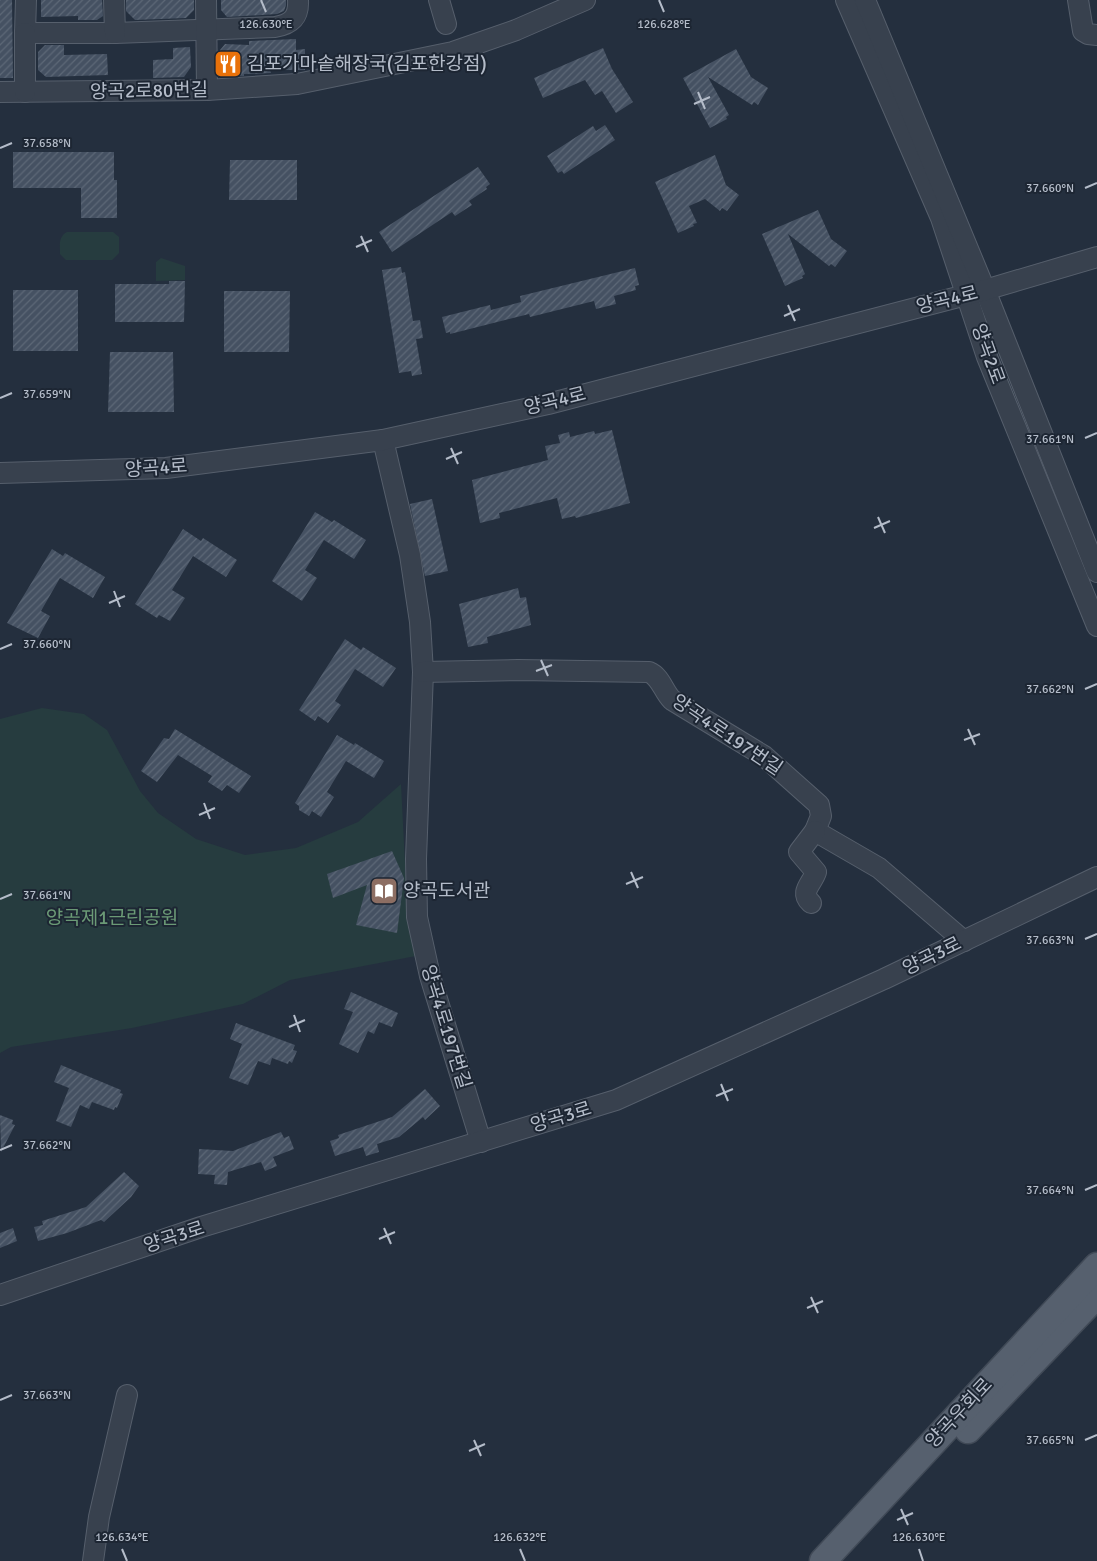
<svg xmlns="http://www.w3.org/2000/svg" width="1097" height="1561" viewBox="0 0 1097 1561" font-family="Signika,'Noto Sans KR',sans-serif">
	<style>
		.green { fill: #263c3f }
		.building { fill: url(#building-hatch) }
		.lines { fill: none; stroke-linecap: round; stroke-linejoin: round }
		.minor-casing { stroke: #565f6c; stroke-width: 22 }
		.major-casing { stroke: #414a57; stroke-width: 29 }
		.minor { stroke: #38414e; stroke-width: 20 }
		.major { stroke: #56606e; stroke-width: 26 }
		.ticks { fill: none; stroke: #b4bcc9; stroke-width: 2 }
		.labels { text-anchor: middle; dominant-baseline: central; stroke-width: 4; stroke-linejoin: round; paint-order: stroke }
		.poi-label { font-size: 19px; fill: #b4bcc9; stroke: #1d2633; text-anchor: start }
		.street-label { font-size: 19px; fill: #b4bcc9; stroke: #1d2633 }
		.park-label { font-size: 19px; fill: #6b9a76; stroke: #1d2633 }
		.ticks-label { font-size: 12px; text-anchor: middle; fill: #b4bcc9; stroke: #1d2633; stroke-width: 4; stroke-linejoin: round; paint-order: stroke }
	</style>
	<defs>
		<pattern id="building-hatch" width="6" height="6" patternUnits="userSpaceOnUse" patternTransform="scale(1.25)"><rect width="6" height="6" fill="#455162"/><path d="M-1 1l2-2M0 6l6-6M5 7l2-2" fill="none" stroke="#5d6877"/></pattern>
	</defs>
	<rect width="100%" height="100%" fill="#242f3e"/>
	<!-- green -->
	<g class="green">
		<path d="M 67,232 L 113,232 L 119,237 L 119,253 L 112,260 L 66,260 L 60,254 C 60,245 58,237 67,232 Z"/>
		<polygon points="161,258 185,266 185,280 156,281 156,262"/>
		<polygon points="42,708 84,714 107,730 140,791 158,813 196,839 245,855 296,848 358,822 401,784 408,924 416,956 290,980 243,1004 132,1028 11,1047 0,1053 0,719"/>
	</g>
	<!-- building -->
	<g class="building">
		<polygon points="0,0 12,0 13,78 0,78"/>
		<polygon points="41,0 102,0 103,16 97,20 78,20 78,16 41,17"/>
		<polygon points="126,0 194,0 194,10 186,18 135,20 126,11"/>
		<polygon points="221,0 286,0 286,5 284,11 277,14 227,17 221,10"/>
		<polygon points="296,39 296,50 305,49 305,70 270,70 271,73 244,74 244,76 227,75 220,70 220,50 225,44 249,45 249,41"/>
		<polygon points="45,45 64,45 64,55 107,54 108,75 46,77 38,70 38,52"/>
		<polygon points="190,47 191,67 184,77 153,78 153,60 173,59 173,48"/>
		<polygon points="603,48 612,69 633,102 616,113 602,91 595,95 585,80 543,98 534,78"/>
		<polygon points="736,49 751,77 768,88 758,105 754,102 752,105 708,77 729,115 726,117 727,119 710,128 683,78"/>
		<polygon points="605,125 615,140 564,174 562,171 558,173 547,156 593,126 596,131"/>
		<polygon points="13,152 114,152 114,180 117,180 117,218 81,218 81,188 13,188"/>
		<polygon points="715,155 726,185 739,195 727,211 722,208 720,211 705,199 689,206 697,223 693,224 694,226 678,233 655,182"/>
		<polygon points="230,160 297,160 297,200 229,200"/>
		<polygon points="478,167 490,184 486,187 487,189 469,201 472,205 455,216 452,212 392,252 379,232"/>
		<polygon points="818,210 831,239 847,251 835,267 831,264 829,266 788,234 805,274 802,276 803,278 785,286 762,234"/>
		<polygon points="401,267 402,273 405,272 413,321 420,320 423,338 416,339 422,374 412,376 411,371 399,373 382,270"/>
		<polygon points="635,268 639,285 635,286 636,290 614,296 616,304 596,309 594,301 530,317 529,314 450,334 450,332 446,333 442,317 490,305 491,310 521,302 520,296"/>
		<polygon points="169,281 185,281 184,322 115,322 115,284 169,284"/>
		<rect x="13" y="290" width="65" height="61"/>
		<polygon points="224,291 290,291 289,352 224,352"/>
		<polygon points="110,352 173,352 174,412 108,412"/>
		<polygon points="612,430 630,503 576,518 575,516 562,519 557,498 499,513 500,518 480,523 472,480 548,460 545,446 560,443 558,435 569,432 570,437 594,431 595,434"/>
		<polygon points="432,499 448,571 425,576 410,504"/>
		<polygon points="315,512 332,522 334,520 366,540 354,559 324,540 305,570 317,578 302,601 272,581"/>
		<polygon points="183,529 201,541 203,538 237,560 226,577 193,556 172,590 185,598 170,621 159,615 157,618 135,604"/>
		<polygon points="52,549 63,556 65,553 105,577 93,598 60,578 41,611 50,616 38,638 7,623"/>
		<polygon points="518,588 520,598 526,597 531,625 487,637 488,643 468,647 459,604"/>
		<polygon points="345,639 361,650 363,647 396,668 383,687 355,669 335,701 341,705 328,723 318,716 315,721 299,710"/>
		<polygon points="175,729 251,776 239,793 227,785 222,791 208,782 212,776 178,755 157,782 141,771 164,738 169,739"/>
		<polygon points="337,735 354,745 355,743 384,761 374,778 346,761 327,792 334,797 321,817 312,811 309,816 299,810 299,806 295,803"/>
		<polygon points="392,851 404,878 397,933 356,925 367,885 333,898 327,874"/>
		<polygon points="351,992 398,1013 392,1027 379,1022 374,1034 368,1031 358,1053 339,1044 353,1012 344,1009"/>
		<polygon points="236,1023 295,1045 293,1050 297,1051 292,1063 289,1061 288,1064 272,1058 270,1065 258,1061 248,1085 229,1078 242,1044 230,1039"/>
		<polygon points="61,1065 121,1090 120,1093 123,1094 117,1108 115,1107 114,1110 92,1102 89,1109 80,1105 71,1127 56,1121 69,1088 54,1082"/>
		<polygon points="425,1089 440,1106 425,1120 423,1117 399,1137 377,1144 379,1152 366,1156 363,1147 335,1156 330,1141 339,1138 338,1135 392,1117"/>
		<polygon points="0,1115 13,1120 12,1124 15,1125 1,1152"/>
		<polygon points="281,1132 284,1138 289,1136 294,1149 273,1157 277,1166 265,1171 261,1162 228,1172 227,1185 214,1184 215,1175 198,1174 199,1149 233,1151"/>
		<polygon points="124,1172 139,1186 131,1197 104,1222 101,1220 67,1233 38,1241 34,1227 43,1225 42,1221 86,1207"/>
		<polygon points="13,1228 17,1241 0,1248 0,1233"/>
	</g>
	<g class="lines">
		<defs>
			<g id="minor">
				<path d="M 26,0 L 25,33 L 115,33 L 275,27 C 292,24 299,17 298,0"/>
				<polyline points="114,0 115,33"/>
				<polyline points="206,0 207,90"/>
				<polyline points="439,0 446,24"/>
				<polyline points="846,0 941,218 987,357 1097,626"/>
				<polyline points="865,0 985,290 1097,572"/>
				<polyline points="1078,0 1083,31 1088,34 1097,35"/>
				<polyline points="0,92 207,90 297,84 453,52 516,30 585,0"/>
				<polyline points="25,92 25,33"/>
				<polyline points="383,440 410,555 420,622 423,672 416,859 417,917 430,976 481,1142"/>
				<polyline points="0,473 166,468 383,440 548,404 985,290 1097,257"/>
				<path d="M 423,672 L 518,670 L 649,672 C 661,677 663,691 672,700 L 764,756 L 819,805 L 821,816 L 815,831 L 879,868 L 964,941"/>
				<path d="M 811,903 C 799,892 812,884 816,872 L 799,852 L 815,831"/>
				<polyline points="0,1295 201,1227 616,1100 884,979 1097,877"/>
				<polyline points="93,1561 99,1517 127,1395"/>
			</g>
			<g id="major">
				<polyline points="968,1430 1097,1295"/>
				<polyline points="823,1561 1097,1266"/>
			</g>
		</defs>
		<!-- minor casing -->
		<use href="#minor" class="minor-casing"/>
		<!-- major casing -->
		<use href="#major" class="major-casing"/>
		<!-- minor -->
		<use href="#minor" class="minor"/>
		<!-- major -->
		<use href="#major" class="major"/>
	</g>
	<!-- ticks -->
	<path class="ticks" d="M 261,0 L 266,12M 659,0 L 664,12M 698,92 L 705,109M 694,104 L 710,97M 0,148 L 12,143M 1085,188 L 1097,183M 361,236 L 368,252M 356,247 L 372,240M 788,305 L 795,321M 784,316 L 800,309M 0,398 L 12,393M 1085,438 L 1097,433M 451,448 L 458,464M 446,459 L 462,452M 878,517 L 885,533M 874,528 L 890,521M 114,591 L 120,607M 109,603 L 125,596M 0,649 L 12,644M 541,660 L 548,676M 536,671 L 552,665M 1085,689 L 1097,684M 968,729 L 975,745M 964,740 L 980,734M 204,803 L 210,819M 199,815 L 215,808M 631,872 L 638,888M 626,884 L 643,877M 0,899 L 12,894M 1085,939 L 1097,934M 294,1015 L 300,1032M 289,1027 L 305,1020M 721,1084 L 728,1101M 716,1096 L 733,1089M 0,1150 L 12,1145M 1085,1190 L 1097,1185M 384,1228 L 391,1244M 379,1239 L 395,1232M 811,1297 L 818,1313M 807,1308 L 823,1301M 0,1400 L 12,1395M 474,1440 L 481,1456M 1085,1440 L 1097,1435M 469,1451 L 485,1444M 901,1509 L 908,1525M 897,1520 L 913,1513M 122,1549 L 127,1561M 520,1549 L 525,1561M 919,1549 L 923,1561"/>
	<!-- icons -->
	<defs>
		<symbol id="restaurant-square" viewBox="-11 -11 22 22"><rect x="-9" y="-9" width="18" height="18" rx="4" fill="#e8710a" stroke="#1d2633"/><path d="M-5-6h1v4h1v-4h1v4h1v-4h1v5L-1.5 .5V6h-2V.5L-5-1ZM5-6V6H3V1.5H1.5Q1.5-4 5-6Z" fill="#fff"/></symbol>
		<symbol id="library-square" viewBox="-11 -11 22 22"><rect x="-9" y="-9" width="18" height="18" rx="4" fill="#8d6e63" stroke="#1d2633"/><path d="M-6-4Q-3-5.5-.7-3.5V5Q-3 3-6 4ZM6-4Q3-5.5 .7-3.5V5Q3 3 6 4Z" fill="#fff"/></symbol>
	</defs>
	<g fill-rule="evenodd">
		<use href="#restaurant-square" x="212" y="48" width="32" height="32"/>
		<use href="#library-square" x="368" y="875" width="32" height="32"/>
	</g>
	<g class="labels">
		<!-- poi labels -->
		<g class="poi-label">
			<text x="247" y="64">김포가마솥해장국(김포한강점)</text>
			<text x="403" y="891">양곡도서관</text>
		</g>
		<!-- street labels -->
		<g class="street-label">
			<text transform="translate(149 91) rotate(-1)">양곡2로80번길</text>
			<text transform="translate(947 300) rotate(-14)">양곡4로</text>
			<text transform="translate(988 354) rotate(70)">양곡2로</text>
			<text transform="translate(555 401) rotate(-14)">양곡4로</text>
			<text transform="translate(156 468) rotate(-4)">양곡4로</text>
			<text transform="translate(727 735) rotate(34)">양곡4로197번길</text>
			<text transform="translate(932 956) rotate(-26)">양곡3로</text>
			<text transform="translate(446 1027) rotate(73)">양곡4로197번길</text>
			<text transform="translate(561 1117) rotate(-17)">양곡3로</text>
			<text transform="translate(174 1237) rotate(-18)">양곡3로</text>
			<text transform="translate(959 1413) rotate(-47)">양곡우회로</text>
		</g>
		<!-- park labels -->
		<g class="park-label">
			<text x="112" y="918">양곡제1근린공원</text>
		</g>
	</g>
	<g class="ticks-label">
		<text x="266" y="28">126.630°E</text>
		<text x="664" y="28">126.628°E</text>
		<text x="47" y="147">37.658°N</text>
		<text x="1050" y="192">37.660°N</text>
		<text x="47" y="398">37.659°N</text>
		<text x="1050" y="443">37.661°N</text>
		<text x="47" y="648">37.660°N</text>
		<text x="1050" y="693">37.662°N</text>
		<text x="47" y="899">37.661°N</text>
		<text x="1050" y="944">37.663°N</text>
		<text x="47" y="1149">37.662°N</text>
		<text x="1050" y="1194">37.664°N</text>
		<text x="47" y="1399">37.663°N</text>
		<text x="1050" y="1444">37.665°N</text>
		<text x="122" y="1541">126.634°E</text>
		<text x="520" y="1541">126.632°E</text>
		<text x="919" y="1541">126.630°E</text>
	</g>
</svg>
